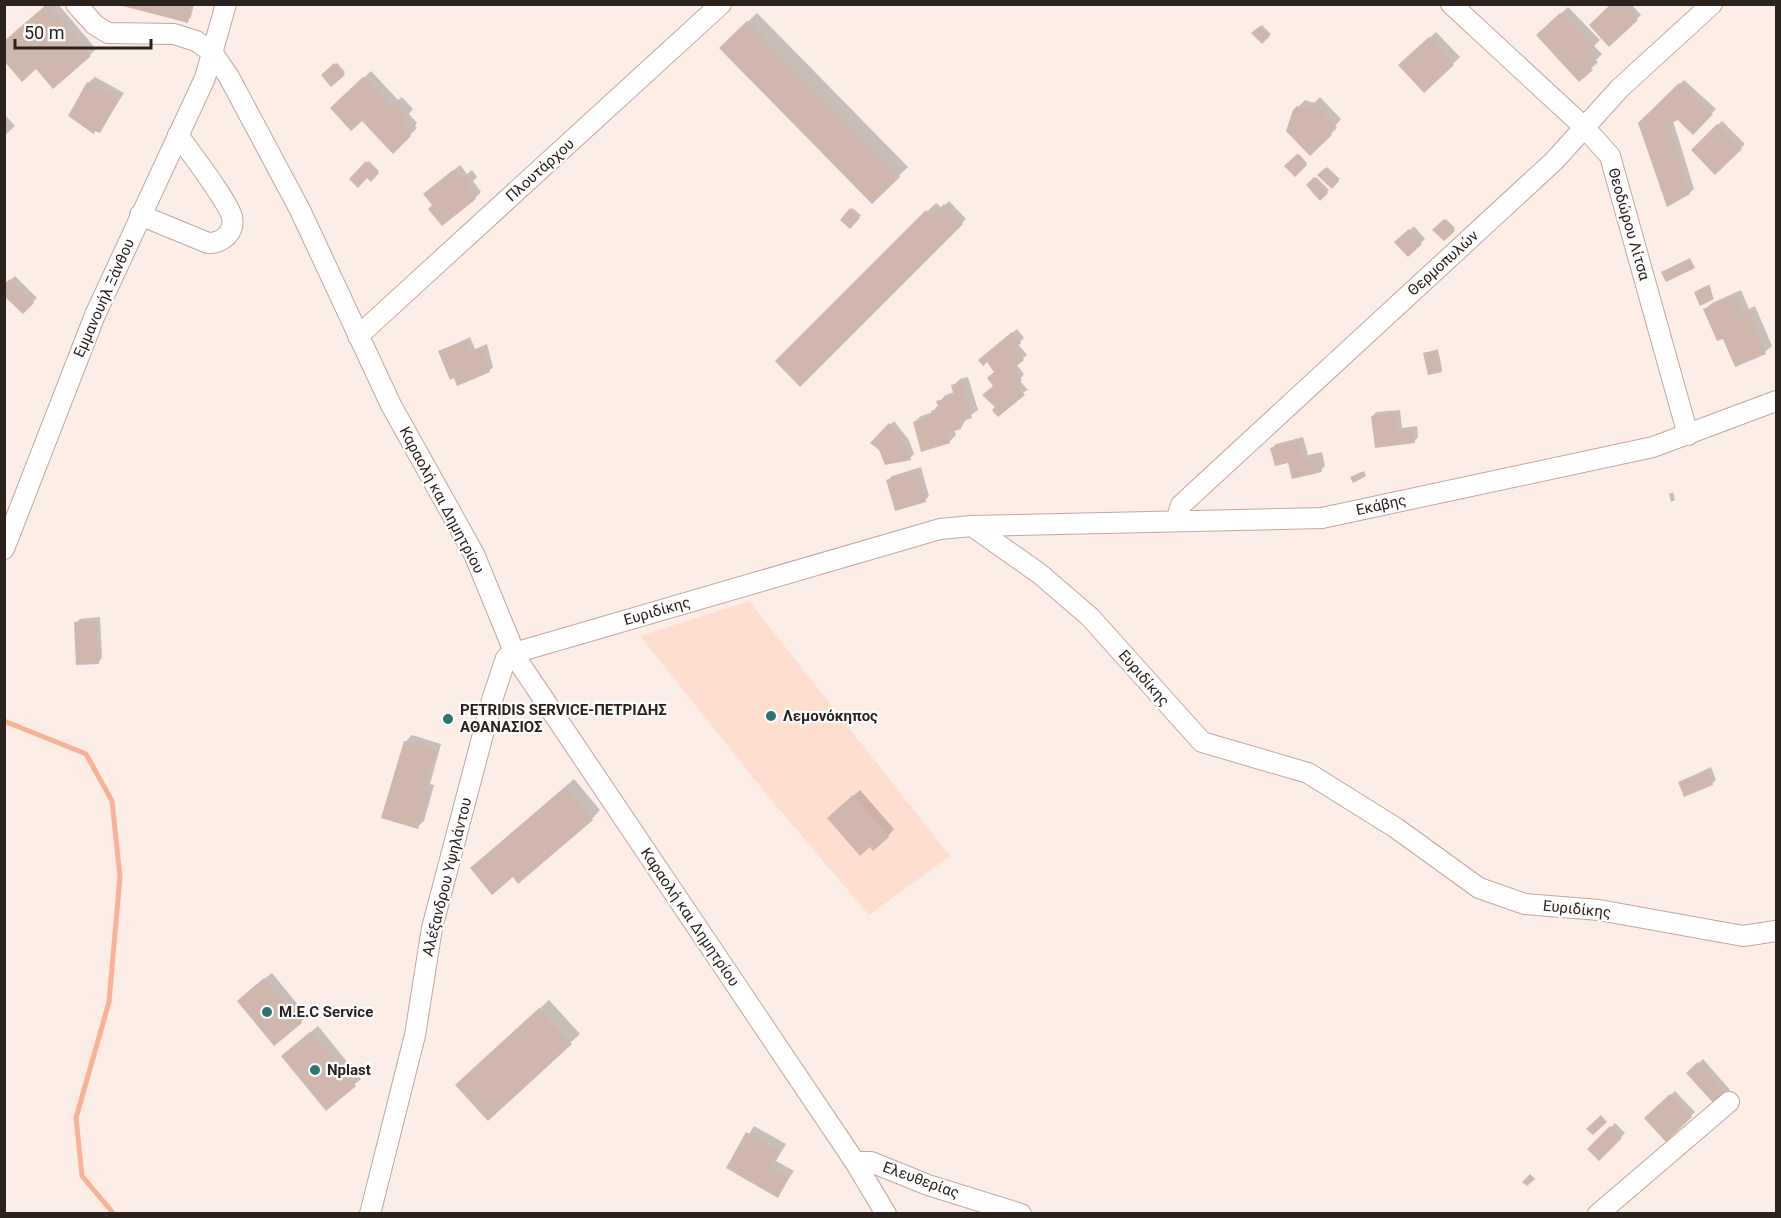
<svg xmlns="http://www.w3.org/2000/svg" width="1781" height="1218" viewBox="0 0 1781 1218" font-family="Roboto,sans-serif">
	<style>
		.built { fill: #ffded0 }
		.shadow { fill: #0003 }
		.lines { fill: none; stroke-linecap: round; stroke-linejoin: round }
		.stream { stroke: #f8b295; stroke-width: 5 }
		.building { fill: #cfb7ad }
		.minor-casing { stroke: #c0a89f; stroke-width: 22 }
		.minor { stroke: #fff; stroke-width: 20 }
		.poi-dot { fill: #2b7573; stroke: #fefefe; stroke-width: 2 }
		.labels { text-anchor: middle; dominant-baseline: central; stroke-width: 4.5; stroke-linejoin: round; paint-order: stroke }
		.street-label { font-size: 15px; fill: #2b221e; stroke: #fefefe }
		.poi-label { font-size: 15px; font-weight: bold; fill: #2b221e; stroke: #fefefe; text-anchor: start }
	</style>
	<rect width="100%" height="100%" fill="#fcede7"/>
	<!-- built -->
	<polygon class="built" points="749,601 950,856 869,915 767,795 640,636"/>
	<!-- shadow -->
	<g class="shadow">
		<polygon points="47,4 58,4 96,49 90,55 36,67 4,42"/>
		<polygon points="118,4 194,4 191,17 187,21"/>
		<polygon points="1613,4 1631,4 1641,15 1609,45 1602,38 1594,46 1602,54 1596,60 1598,62 1579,80 1538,35 1568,7 1600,40"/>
		<polygon points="757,13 908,167 872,202 721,48"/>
		<polygon points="1262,25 1271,34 1262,42 1254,33"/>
		<polygon points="1436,32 1460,57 1424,91 1401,65"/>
		<polygon points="337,63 345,72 331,84 323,75"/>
		<polygon points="371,71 398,100 402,97 413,109 409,114 417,123 415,126 417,128 393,152 362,119 332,108"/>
		<polygon points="95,77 124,93 99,132 88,83"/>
		<polygon points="1684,80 1716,109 1693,133 1678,119 1673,121 1694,189 1689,193 1640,123"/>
		<polygon points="1320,97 1341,119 1335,126 1337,128 1310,154 1294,111 1305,100 1314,103"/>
		<polygon points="6,116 15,126 4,136 4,117"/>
		<polygon points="1722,121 1745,144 1715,173 1693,150"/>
		<polygon points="1299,154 1307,163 1295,175 1286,166"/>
		<polygon points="369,161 379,171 371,179 367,176 351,179"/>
		<polygon points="460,165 467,174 472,170 477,177 473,181 481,192 475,198 434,205 432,188"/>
		<polygon points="1327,167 1340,179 1332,187 1320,175"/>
		<polygon points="1316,177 1329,190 1320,199 1308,185"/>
		<polygon points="949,201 966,219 800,384 777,361 936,203 942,208"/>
		<polygon points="852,208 861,215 850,227 842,220"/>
		<polygon points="1446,219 1455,228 1444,239 1435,230"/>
		<polygon points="1414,226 1425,239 1421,243 1397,242"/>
		<polygon points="15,276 37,298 23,312 4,286"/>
		<polygon points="1710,285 1713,298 1697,291"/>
		<polygon points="1741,290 1749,309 1755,306 1772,346 1765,352 1736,365 1724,337 1705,309 1712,303"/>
		<polygon points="1017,329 1024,338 1018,344 1027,355 1016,364 1024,374 1019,380 1028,390 997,406 996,371 984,357"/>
		<polygon points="470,337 475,349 487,344 493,367 489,371 440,352"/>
		<polygon points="1438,349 1442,369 1441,370 1425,354"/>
		<polygon points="968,377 978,410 967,418 961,428 954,429 956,435 949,442 914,422 921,416 933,412 945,395 955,392 953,386 960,379"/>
		<polygon points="1400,410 1402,428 1417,426 1418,437 1414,442 1372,417 1376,412"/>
		<polygon points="894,421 909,440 914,454 910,458 880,450 872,443"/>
		<polygon points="1303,437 1308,455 1322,452 1325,466 1321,470 1289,461 1272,448 1276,444"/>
		<polygon points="921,467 929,496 925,500 888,480 892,476"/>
		<polygon points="1673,492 1675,500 1671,502 1669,494"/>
		<polygon points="100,617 102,658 98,663 76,623 80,619"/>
		<polygon points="412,735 441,744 430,784 434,785 424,821 417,827 405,742"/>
		<polygon points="1711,767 1716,780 1712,784 1680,782"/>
		<polygon points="574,779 600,810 592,819 513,875 472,868"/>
		<polygon points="860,790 894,829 888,836 836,811"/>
		<polygon points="272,973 307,1016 301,1022 245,994"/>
		<polygon points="549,1000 580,1034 488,1118 466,1076"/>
		<polygon points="318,1026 361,1079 354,1085 289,1050"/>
		<polygon points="1703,1059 1730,1090 1716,1103 1688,1073"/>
		<polygon points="1675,1091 1695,1112 1666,1139 1646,1118"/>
		<polygon points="1615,1123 1625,1133 1599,1159 1589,1149"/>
		<polygon points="754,1126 786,1144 776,1161 794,1171 777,1196 728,1168"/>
	</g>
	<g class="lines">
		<!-- stream -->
		<polyline class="stream" points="4,721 86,754 112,801 120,877 109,1002 76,1118 82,1176 114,1214"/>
	</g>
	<!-- building -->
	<g class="building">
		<polygon points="115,4 192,4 188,23"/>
		<polygon points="1611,4 1623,4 1638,20 1609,47 1589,25"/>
		<polygon points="46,5 91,56 53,89 36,69 22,82 4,61 4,41"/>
		<polygon points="1560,13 1595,47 1589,53 1596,61 1590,67 1593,70 1579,82 1536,35"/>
		<polygon points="747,21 900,177 872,204 719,48"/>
		<polygon points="1260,26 1270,36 1262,44 1251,33"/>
		<polygon points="1429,37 1454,65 1424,93 1398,65"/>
		<polygon points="334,63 345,75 331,87 321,75"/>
		<polygon points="363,77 391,106 394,103 408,117 403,121 412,131 409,134 411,136 393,154 362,121 351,131 330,108"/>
		<polygon points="87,82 119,100 100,133 95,131 94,134 68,116"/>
		<polygon points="1679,83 1713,114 1693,135 1678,120 1669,124 1690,194 1667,207 1638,123"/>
		<polygon points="1313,102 1336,127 1329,133 1332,135 1310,156 1286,131 1293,110 1297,106 1307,109"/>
		<polygon points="1717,124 1742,149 1715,175 1691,150"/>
		<polygon points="1297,154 1307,165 1295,177 1284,166"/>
		<polygon points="366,161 379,173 371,182 367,178 358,188 349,179"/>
		<polygon points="1325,168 1339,181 1332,189 1317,175"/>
		<polygon points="453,170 460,179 465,176 472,185 467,188 476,199 442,226 428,209 432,205 423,194"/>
		<polygon points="1314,177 1328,193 1320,201 1306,185"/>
		<polygon points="944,204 963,224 800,387 775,361 926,210 932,216"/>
		<polygon points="850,208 860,218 850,229 840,220"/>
		<polygon points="1444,219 1455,231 1444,241 1432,230"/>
		<polygon points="1409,229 1422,244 1408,257 1394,242"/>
		<polygon points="1690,258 1695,268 1666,282 1661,272"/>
		<polygon points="10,279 34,303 23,314 4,296 4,284"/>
		<polygon points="1708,285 1714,299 1700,306 1694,292"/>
		<polygon points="1735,296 1742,314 1749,311 1766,354 1735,367 1723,339 1717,341 1703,309"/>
		<polygon points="1012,332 1021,343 1014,349 1024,360 1013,369 1022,380 1016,384 1025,395 998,417 992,410 995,407 982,395 993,386 987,378 994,372 987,362 983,366 978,360"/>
		<polygon points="465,340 470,352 483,347 490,372 457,386 454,378 450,380 438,351"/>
		<polygon points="1436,350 1442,372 1428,375 1423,353"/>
		<polygon points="962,382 972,418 959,422 961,429 947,433 950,443 921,452 913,422 932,416 931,411 939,408 936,401 954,396 951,385"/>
		<polygon points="1396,413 1398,431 1413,429 1415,443 1375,448 1371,416"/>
		<polygon points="889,423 905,445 911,460 885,465 879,450 870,443"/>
		<polygon points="1299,440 1304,459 1318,455 1322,472 1292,479 1288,463 1275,466 1270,448"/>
		<polygon points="917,470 926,502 895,511 886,480"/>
		<polygon points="1364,471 1366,476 1353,483 1350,477"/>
		<polygon points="96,621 99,664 76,665 74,622"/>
		<polygon points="404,741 436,750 424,791 429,792 418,829 381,818"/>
		<polygon points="1707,770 1713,785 1684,797 1678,782"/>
		<polygon points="565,787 593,820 518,884 513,877 492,895 470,868"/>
		<polygon points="853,795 889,837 873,851 870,847 860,856 827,818"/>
		<polygon points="264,978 302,1023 274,1046 237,1001"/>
		<polygon points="539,1008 572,1044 488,1121 455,1085"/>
		<polygon points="310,1032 356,1086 326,1111 281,1056"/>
		<polygon points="1698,1062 1727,1095 1715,1105 1686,1073"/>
		<polygon points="1670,1094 1692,1117 1666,1142 1644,1118"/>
		<polygon points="1601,1115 1607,1122 1593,1135 1586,1129"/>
		<polygon points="1610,1126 1622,1138 1599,1161 1587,1149"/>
		<polygon points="746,1132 780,1151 770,1168 789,1178 778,1198 726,1168"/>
		<polygon points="1530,1174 1535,1179 1527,1186 1522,1182"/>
	</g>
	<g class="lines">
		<defs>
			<g id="minor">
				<polyline points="76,4 95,25 108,33 174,34 196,41 212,52 229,77 300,210 391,405 474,554 518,661 855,1162 886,1214"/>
				<polyline points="1451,4 1584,127 1610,156 1688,435"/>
				<path d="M 140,215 L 208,243 C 222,243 235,233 232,217 C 228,201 190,152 178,135"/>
				<polyline points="358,336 721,4"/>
				<polyline points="1176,521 1181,505 1554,161 1620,88 1712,4"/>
				<polyline points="972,526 1322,518 1653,447 1776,401"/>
				<polyline points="4,549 95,315 205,78 226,4"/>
				<polyline points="855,1162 871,1162 928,1185 1021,1214"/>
				<polyline points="370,1214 415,1035 432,928 492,700 506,658 514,653 940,529 972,526 1040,574 1090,617 1202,742 1308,773 1396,828 1479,888 1525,904 1599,910 1743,936 1776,931"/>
				<polyline points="1598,1214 1729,1102"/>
			</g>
		</defs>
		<!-- minor casing -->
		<use href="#minor" class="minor-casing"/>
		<!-- minor -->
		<use href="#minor" class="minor"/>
	</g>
	<!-- markers -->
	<g class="poi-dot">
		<circle cx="771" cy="716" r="6"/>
		<circle cx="448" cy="719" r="6"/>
		<circle cx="267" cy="1012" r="6"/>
		<circle cx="315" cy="1070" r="6"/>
	</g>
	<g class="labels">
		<!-- street labels -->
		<g class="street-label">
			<text transform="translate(540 170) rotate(-42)">Πλουτάρχου</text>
			<text transform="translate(1629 224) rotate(74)">Θεοδώρου Λίτσα</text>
			<text transform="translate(1443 263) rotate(-42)">Θερμοπυλών</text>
			<text transform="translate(104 298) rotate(-66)">Εμμανουήλ Ξάνθου</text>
			<text transform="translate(442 500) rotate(62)">Καραολή και Δημητρίου</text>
			<text transform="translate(1381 505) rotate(-12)">Εκάβης</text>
			<text transform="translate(657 611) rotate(-16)">Ευριδίκης</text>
			<text transform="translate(1144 678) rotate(49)">Ευριδίκης</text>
			<text transform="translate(447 877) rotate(-76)">Αλέξανδρου Υψηλάντου</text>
			<text transform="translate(1577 909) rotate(6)">Ευριδίκης</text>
			<text transform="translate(690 917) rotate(56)">Καραολή και Δημητρίου</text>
			<text transform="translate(921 1180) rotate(20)">Ελευθερίας</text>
		</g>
		<!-- poi labels -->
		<g class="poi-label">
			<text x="460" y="710">PETRIDIS SERVICE-ΠΕΤΡΙΔΗΣ<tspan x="460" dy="17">ΑΘΑΝΑΣΙΟΣ</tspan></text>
			<text x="783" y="716">Λεμονόκηπος</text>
			<text x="279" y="1012">M.E.C Service</text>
			<text x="327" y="1070">Nplast</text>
		</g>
	</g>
	<!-- border -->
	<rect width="1781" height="1218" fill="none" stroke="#2b221e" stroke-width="12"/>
	<!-- scale -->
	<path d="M15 39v9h136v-9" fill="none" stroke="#2b221e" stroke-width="3"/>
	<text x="24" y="39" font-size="18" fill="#2b221e" stroke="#fefefe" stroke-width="4.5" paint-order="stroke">50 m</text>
</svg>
